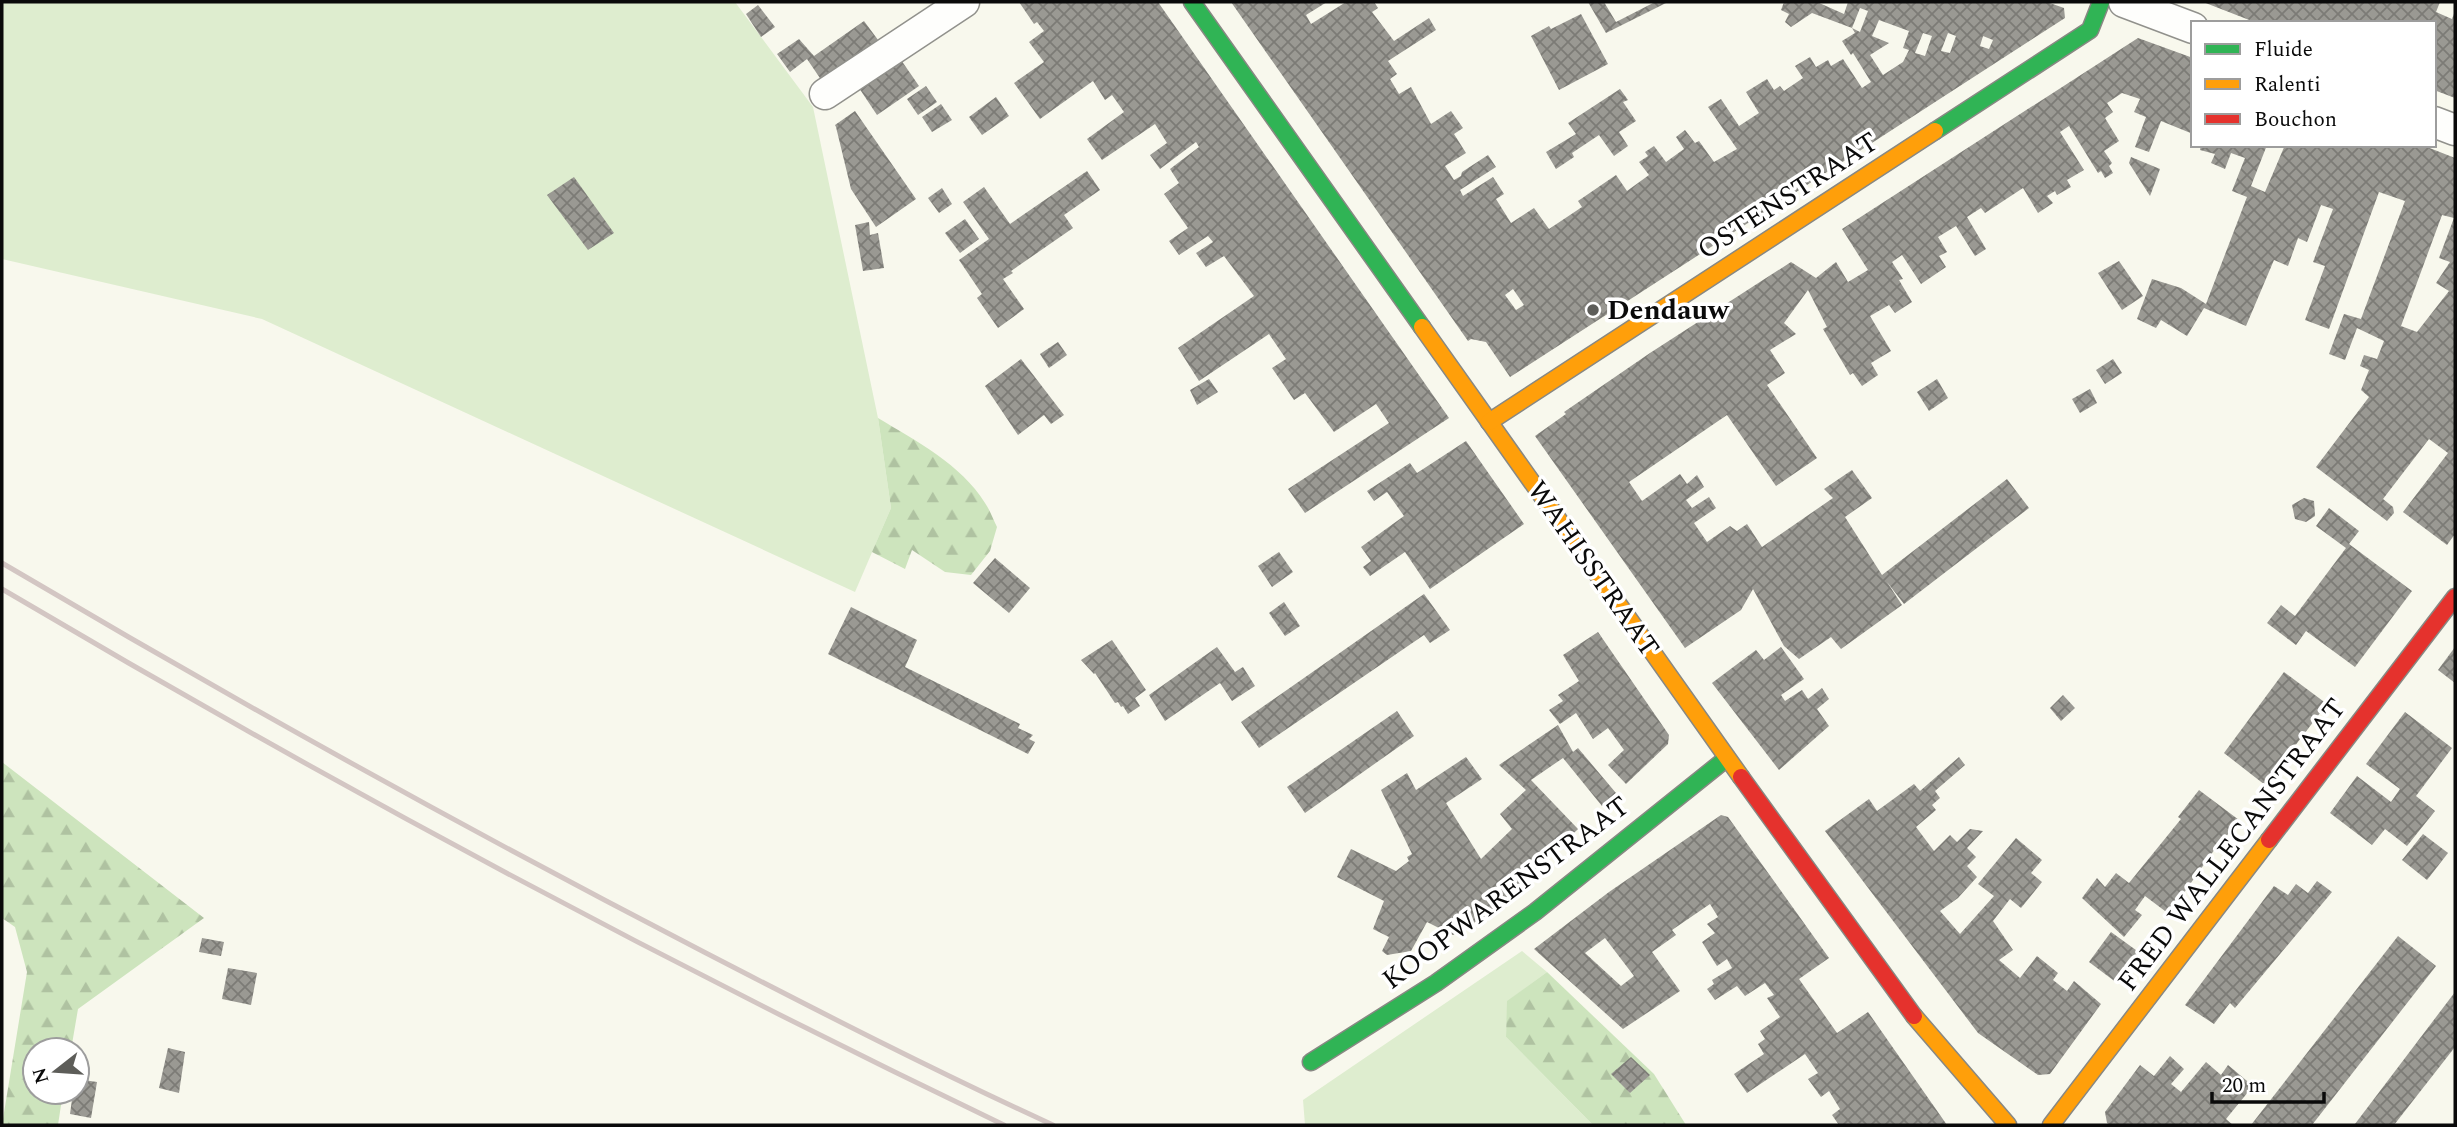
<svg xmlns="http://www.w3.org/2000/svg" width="2457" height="1127" viewBox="0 0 2457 1127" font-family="Spectral,serif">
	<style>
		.green { fill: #deedcf }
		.forest { fill: url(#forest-firs) }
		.building { fill: url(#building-cross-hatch); fill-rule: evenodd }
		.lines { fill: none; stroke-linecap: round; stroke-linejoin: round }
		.street-casing { stroke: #91918c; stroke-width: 33 }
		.fast-casing { stroke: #888883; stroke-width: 19 }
		.slow-casing { stroke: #888883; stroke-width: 19 }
		.jam-casing { stroke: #888883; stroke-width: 19 }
		.street { stroke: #fefefc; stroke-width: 30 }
		.fast { stroke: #30b455; stroke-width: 16 }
		.slow { stroke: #ff9f0a; stroke-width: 16 }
		.jam { stroke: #e5322d; stroke-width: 16 }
		.rail { stroke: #d3c6c3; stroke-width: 5 }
		.poi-dot { fill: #5d5d59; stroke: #fff; stroke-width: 2.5 }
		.labels { text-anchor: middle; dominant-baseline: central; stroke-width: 7; stroke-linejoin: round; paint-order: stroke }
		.street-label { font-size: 28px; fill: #0a0a0a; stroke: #fff }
		.poi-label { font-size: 28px; font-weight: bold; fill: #0a0a0a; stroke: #fff; text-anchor: start }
	</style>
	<defs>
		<pattern id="forest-firs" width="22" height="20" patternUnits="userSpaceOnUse" patternTransform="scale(1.75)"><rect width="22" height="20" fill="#cde4bd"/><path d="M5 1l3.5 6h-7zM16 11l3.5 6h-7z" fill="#afc2a1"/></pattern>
		<pattern id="building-cross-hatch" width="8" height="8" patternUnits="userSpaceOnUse" patternTransform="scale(1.75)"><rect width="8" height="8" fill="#9a9993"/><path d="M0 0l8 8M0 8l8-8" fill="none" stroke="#7c7b76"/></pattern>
	</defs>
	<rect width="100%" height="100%" fill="#f8f8ed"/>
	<!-- green -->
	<g class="green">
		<polygon points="2,2 735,2 813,107 878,418 891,508 855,592 262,319 2,259"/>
		<polygon points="1522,951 1547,972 1508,1001 1506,1037 1593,1125 1305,1125 1303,1100"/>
	</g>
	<!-- forest -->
	<g class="forest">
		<path d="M 878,418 C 916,441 961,464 985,503 C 990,510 993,519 997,527 L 990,551 L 971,575 L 945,572 L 912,550 L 905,569 L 872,552 L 891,508 Z"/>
		<polygon points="2,762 204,918 78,1009 71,1050 35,1050 35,1092 63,1092 58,1125 2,1125 27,972 15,927 2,918"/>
		<polygon points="1547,972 1654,1074 1686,1125 1593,1125 1506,1037 1507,1001"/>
	</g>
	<!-- building -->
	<g class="building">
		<polygon points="1019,2 1158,2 1449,418 1305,513 1288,489 1389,423 1376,404 1334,432 1305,393 1294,400 1281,381 1272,368 1286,359 1269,334 1199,381 1178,348 1254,296 1224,256 1206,267 1196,253 1213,242 1208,236 1179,255 1169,241 1188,228 1164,194 1179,183 1170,169 1199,147 1196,142 1160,169 1150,155 1167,143 1155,124 1102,160 1087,139 1124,112 1112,95 1105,100 1093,81 1040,119 1014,83 1044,62 1029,42 1044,31 1037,22 1034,24"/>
		<path d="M 1231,2 L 1327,2 L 1306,15 L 1311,24 L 1346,2 L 1374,2 L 1378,8 L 1372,12 L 1394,41 L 1429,18 L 1436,30 L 1388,61 L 1397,74 L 1390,79 L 1399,94 L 1411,87 L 1431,124 L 1451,111 L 1463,128 L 1454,134 L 1466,153 L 1445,166 L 1454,180 L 1461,176 L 1462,172 L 1488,155 L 1496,167 L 1460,190 L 1463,196 L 1493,177 L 1504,194 L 1496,199 L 1511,223 L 1534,208 L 1549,229 L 1582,207 L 1578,201 L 1616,175 L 1627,191 L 1649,175 L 1639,162 L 1648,156 L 1645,152 L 1654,146 L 1666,162 L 1684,149 L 1676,137 L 1685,130 L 1695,143 L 1699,141 L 1714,162 L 1737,149 L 1708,107 L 1721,99 L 1739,126 L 1759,113 L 1746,92 L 1767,79 L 1774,90 L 1780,86 L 1784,91 L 1803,78 L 1795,66 L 1810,57 L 1816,67 L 1828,60 L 1831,66 L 1843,59 L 1862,88 L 1871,82 L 1853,53 L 1851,55 L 1842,41 L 1855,33 L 1852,28 L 1860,32 L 1868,11 L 1860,8 L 1852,28 L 1812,13 L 1791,27 L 1785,22 L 1789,14 L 1781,10 L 1784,2 L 1817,2 L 1844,14 L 1848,2 L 2047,2 L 2064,8 L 2065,18 L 1510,377 L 1486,342 L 1471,339 L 1468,341 ZM 1879,20 L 1909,31 L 1903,48 L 1909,50 L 1903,62 L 1883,75 L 1870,55 L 1889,43 L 1872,36 ZM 1923,33 L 1932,36 L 1925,56 L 1915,53 ZM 1948,33 L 1956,36 L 1950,53 L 1941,51 ZM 1983,36 L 1993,40 L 1989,49 L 1980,46 ZM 1513,289 L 1524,305 L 1516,310 L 1505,295 Z"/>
		<polygon points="1588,2 1604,2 1616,22 1655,2 1668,2 1606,33"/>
		<polygon points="2203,2 2440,2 2436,12 2452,19 2455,11 2455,98 2434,90 2434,23 2257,23"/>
		<polygon points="758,5 775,27 761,37 746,14"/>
		<polygon points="1581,14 1608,64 1559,90 1531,36 1549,26 1551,29"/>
		<polygon points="864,21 881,44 824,84 807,59 790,72 777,54 799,39 814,56"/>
		<polygon points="2138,38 2193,58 2193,134 2161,121 2149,152 2135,147 2146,117 2134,112 2140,99 2122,93 2107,103 2113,112 2105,118 2119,141 2104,151 2112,163 2109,166 2113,173 2105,178 2101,171 2098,173 2069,126 2060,132 2084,170 2067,180 2071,187 2057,195 2055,191 2047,196 2053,203 2038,213 2023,188 1985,213 1981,208 1967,217 1986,249 1975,256 1956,226 1938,237 1947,252 1939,256 1946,267 1921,284 1902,255 1892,262 1903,279 1899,280 1912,302 1895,313 1889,305 1870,316 1891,351 1871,363 1878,375 1862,386 1853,373 1850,375 1823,329 1827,327 1808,290 1784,323 1796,334 1770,350 1785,373 1767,385 1817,458 1776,486 1727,415 1629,482 1642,501 1680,474 1687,484 1697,475 1704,487 1686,500 1692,508 1709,497 1716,508 1694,523 1707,542 1730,526 1737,531 1747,524 1762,547 1833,498 1824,489 1852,470 1872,498 1845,517 1882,575 2007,479 2029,508 1904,604 1887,582 1902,605 1841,649 1831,637 1799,659 1784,646 1753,589 1741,610 1685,648 1535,436 1566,414 1564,412 1650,353 1791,262 1816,278 1836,262 1848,282 1868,270 1842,229"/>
		<polygon points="899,57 919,86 877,115 857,85"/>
		<polygon points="926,86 937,102 918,115 907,99"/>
		<polygon points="1620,89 1628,100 1623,102 1636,121 1619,132 1628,146 1614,156 1599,135 1572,153 1574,157 1556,169 1546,152 1576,134 1568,123"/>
		<polygon points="996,97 1009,116 982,135 969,117"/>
		<polygon points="941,104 952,120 932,132 922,117"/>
		<polygon points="855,111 916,199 876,227 851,189 836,127 835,125"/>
		<path d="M 2201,145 L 2267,145 L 2251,186 L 2265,192 L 2285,145 L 2422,145 L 2455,158 L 2455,534 L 2447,545 L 2403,512 L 2448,453 L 2429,439 L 2383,499 L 2393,507 L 2394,513 L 2387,521 L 2316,467 L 2369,397 L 2361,390 L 2369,370 L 2360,366 L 2364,355 L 2377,359 L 2384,341 L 2357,328 L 2345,360 L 2329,354 L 2344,314 L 2361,319 L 2405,201 L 2379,192 L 2329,329 L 2305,320 L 2325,266 L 2313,262 L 2333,209 L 2321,205 L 2307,242 L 2298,238 L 2288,266 L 2274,260 L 2246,326 L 2204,308 L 2187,336 L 2161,320 L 2156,328 L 2137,319 L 2152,279 L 2181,288 L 2206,304 L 2247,197 L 2232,191 L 2245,158 L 2231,153 L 2225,169 L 2211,163 L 2215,154 L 2200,150 ZM 2442,215 L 2454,218 L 2439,258 L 2450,262 L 2436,283 L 2449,291 L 2417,332 L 2401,326 Z"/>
		<polygon points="2131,157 2160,169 2150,196 2129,163"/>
		<polygon points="1087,171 1100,190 1064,215 1073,228 1011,271 1013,273 1003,279 1024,309 998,328 977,298 982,294 959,260 989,239 963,202 984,187 1010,224"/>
		<polygon points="574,177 614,233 588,250 547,195"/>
		<polygon points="942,188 952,204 939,213 928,198"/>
		<polygon points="965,219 979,239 960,253 945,233"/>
		<polygon points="869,222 870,235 878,233 884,268 863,271 855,225"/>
		<polygon points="2119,261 2143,296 2122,310 2098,273"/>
		<polygon points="1058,342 1067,355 1049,368 1040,354"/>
		<polygon points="1021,359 1064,415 1051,424 1044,415 1018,435 985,386"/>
		<polygon points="2113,359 2122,373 2105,384 2096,370"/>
		<polygon points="1209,379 1218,392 1197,405 1190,390"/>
		<polygon points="1937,379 1948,398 1929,411 1917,392"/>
		<polygon points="2090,389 2097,403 2080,413 2072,399"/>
		<polygon points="1466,441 1524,524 1430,589 1405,552 1370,576 1363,567 1371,561 1361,547 1404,516 1387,492 1374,501 1367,491 1410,463 1417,473"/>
		<polygon points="2304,498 2314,501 2315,516 2306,522 2295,519 2292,505"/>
		<polygon points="2329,508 2359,531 2349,544 2412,591 2355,667 2306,631 2296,645 2267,623 2281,605 2295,616 2346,548 2316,526"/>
		<polygon points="1279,552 1293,572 1272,587 1258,566"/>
		<polygon points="995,558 1030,588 1009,613 973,583"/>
		<polygon points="1424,594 1450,630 1430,643 1424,635 1259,748 1241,722"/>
		<polygon points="1284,602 1300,626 1285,636 1269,613"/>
		<polygon points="851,607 917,640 905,667 1020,724 1018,728 1033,735 1029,739 1035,742 1028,754 828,654"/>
		<polygon points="1598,632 1669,735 1668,744 1626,784 1608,765 1624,750 1608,728 1593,739 1576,713 1560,724 1549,710 1563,701 1558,695 1579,681 1563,655"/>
		<polygon points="1112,640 1146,690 1135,698 1140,706 1128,714 1123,706 1121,707 1118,702 1115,703 1095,673 1094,674 1081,660"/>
		<polygon points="1217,647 1235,672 1243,667 1255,686 1232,701 1220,683 1165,721 1149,695"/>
		<polygon points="1781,647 1804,679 1781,695 1785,701 1802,690 1808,699 1822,688 1829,699 1817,709 1829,726 1779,770 1712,683 1756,650 1764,660"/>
		<polygon points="2455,647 2455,683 2438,670"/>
		<polygon points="2284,672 2327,704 2265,785 2224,753"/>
		<polygon points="2063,695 2075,708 2061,721 2050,708"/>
		<polygon points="1397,711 1414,736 1305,813 1287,787"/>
		<polygon points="2405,712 2452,748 2416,796 2435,811 2407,846 2385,829 2372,845 2330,813 2357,776 2391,802 2400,789 2366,764"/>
		<polygon points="1558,725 1573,752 1578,748 1616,793 1602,806 1563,758 1531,780 1578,829 1489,914 1453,935 1427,922 1411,951 1387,955 1382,951 1389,937 1373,929 1384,901 1337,877 1351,849 1396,871 1409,861 1407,857 1412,854 1381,790 1407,773 1416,790 1466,757 1482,779 1446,803 1481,859 1512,829 1500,814 1526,790 1499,765"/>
		<polygon points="1959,757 1965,765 1935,791 1940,798 1932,805 1936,810 1916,827 1934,851 1950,835 1957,842 1970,829 1983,831 1967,848 1976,857 1967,866 1977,877 1958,898 1940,911 1960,934 1994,896 1978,884 2016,838 2042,860 2031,873 2042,882 2021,908 2010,899 1993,921 2013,950 1999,960 2020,978 2037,956 2058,973 2053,980 2067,991 2074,981 2101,1004 2050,1074 2038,1075 1978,1033 1825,831 1869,799 1877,811 1914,784 1920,791"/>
		<polygon points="2199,790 2239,820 2218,847 2217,846 2169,914 2145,896 2135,910 2142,915 2124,937 2082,898 2097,878 2105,887 2116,873 2129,883 2181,819 2178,817"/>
		<path d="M 1721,815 L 1728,817 L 1829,958 L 1799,979 L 1837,1033 L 1868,1012 L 1947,1125 L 1839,1125 L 1832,1115 L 1840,1109 L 1829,1091 L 1821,1097 L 1808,1079 L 1818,1073 L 1805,1054 L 1747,1093 L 1734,1074 L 1764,1054 L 1758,1044 L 1765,1039 L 1760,1031 L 1780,1017 L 1767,998 L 1774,995 L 1765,983 L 1745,996 L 1737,986 L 1715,1000 L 1707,989 L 1714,984 L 1712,980 L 1732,968 L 1727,959 L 1717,966 L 1702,942 L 1715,933 L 1707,924 L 1718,917 L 1710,904 L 1672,930 L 1676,935 L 1652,952 L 1680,991 L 1623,1029 L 1534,949 L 1609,892 ZM 1605,938 L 1634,976 L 1621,986 L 1585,953 Z"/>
		<polygon points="2423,834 2448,853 2427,880 2402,860"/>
		<polygon points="2317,881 2332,892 2235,1008 2230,1003 2214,1024 2185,1005 2274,886 2288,895 2296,884 2308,893"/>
		<polygon points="2111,932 2140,953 2117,983 2089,962"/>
		<polygon points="2398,936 2436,966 2312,1125 2251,1125"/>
		<polygon points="202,938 224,942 221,956 199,952"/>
		<polygon points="228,968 257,973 251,1005 222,999"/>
		<polygon points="2455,992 2455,1047 2394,1125 2357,1125 2355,1124"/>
		<polygon points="168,1048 185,1052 179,1093 159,1088"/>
		<polygon points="2170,1056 2184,1069 2171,1084 2181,1092 2206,1062 2221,1075 2228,1065 2253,1086 2226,1119 2233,1125 2110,1125 2107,1123 2105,1112 2140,1065 2154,1076"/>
		<polygon points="1631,1057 1650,1075 1630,1093 1611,1074"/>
		<polygon points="77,1079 97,1082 91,1118 70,1114 73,1092 77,1092"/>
	</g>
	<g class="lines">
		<defs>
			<g id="street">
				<polyline points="2124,2 2193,28"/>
				<polyline points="825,94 964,2"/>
				<polyline points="2434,122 2455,130"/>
			</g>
			<g id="fast">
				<polyline points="1192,2 1422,327"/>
				<polyline points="1935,131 2090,30 2101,2"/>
				<polyline points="1311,1062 1436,983 1535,912 1727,758"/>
			</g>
			<g id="slow">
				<polyline points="1422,327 1741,777"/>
				<polyline points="1489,422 1935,131"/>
				<polyline points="1914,1016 2008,1125"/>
				<polyline points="2051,1125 2269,840"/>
			</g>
			<g id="jam">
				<polyline points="1741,777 1914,1016"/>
				<polyline points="2269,840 2455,597"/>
			</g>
		</defs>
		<!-- street casing -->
		<use href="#street" class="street-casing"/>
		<!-- fast casing -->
		<use href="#fast" class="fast-casing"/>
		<!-- slow casing -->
		<use href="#slow" class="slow-casing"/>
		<!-- jam casing -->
		<use href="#jam" class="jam-casing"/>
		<!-- street -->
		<use href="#street" class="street"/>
		<!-- fast -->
		<use href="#fast" class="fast"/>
		<!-- slow -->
		<use href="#slow" class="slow"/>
		<!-- jam -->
		<use href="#jam" class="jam"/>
		<!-- rail -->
		<g class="rail">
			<path d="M 2,563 C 232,699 466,829 704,952 C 820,1012 935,1071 1053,1125"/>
			<path d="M 2,589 C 328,782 662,961 1004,1125"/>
		</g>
	</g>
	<!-- markers -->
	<circle class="poi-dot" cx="1593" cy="310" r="7"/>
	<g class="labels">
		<!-- street labels -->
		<g class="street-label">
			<text transform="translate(1788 196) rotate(-33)">OSTENSTRAAT</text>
			<text transform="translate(1593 569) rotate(55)">WAHISSTRAAT</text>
			<text transform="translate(2232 845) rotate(-53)">FRED WALLECANSTRAAT</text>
			<text transform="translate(1506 893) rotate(-37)">KOOPWARENSTRAAT</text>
		</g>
		<!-- poi labels -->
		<g class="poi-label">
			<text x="1607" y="310">Dendauw</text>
		</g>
	</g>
	<!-- border -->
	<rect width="2457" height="1127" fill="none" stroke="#0a0a0a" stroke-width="7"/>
	<!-- legend -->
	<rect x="2191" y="21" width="245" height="126" fill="#ffffff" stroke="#9d9d9d" stroke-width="2"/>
	<rect x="2205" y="44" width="35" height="10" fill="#30b455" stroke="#9d9d9d" stroke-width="2"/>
	<text x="2254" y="56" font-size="21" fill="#0a0a0a">Fluide</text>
	<rect x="2205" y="79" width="35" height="10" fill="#ff9f0a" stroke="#9d9d9d" stroke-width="2"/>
	<text x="2254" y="91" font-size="21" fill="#0a0a0a">Ralenti</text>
	<rect x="2205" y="114" width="35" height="10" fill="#e5322d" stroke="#9d9d9d" stroke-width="2"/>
	<text x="2254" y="126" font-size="21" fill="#0a0a0a">Bouchon</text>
	<!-- north arrow -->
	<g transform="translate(56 1071) rotate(253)"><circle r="33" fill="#ffffff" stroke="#9d9d9d" stroke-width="2"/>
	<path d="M0-5L12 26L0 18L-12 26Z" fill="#5d5d59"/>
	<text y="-10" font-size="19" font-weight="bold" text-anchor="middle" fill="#0a0a0a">N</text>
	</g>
	<!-- scale -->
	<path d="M2212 1092v10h112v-10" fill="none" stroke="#0a0a0a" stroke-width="3.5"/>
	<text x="2222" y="1092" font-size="21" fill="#0a0a0a" stroke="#ffffff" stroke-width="5" paint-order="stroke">20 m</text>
</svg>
